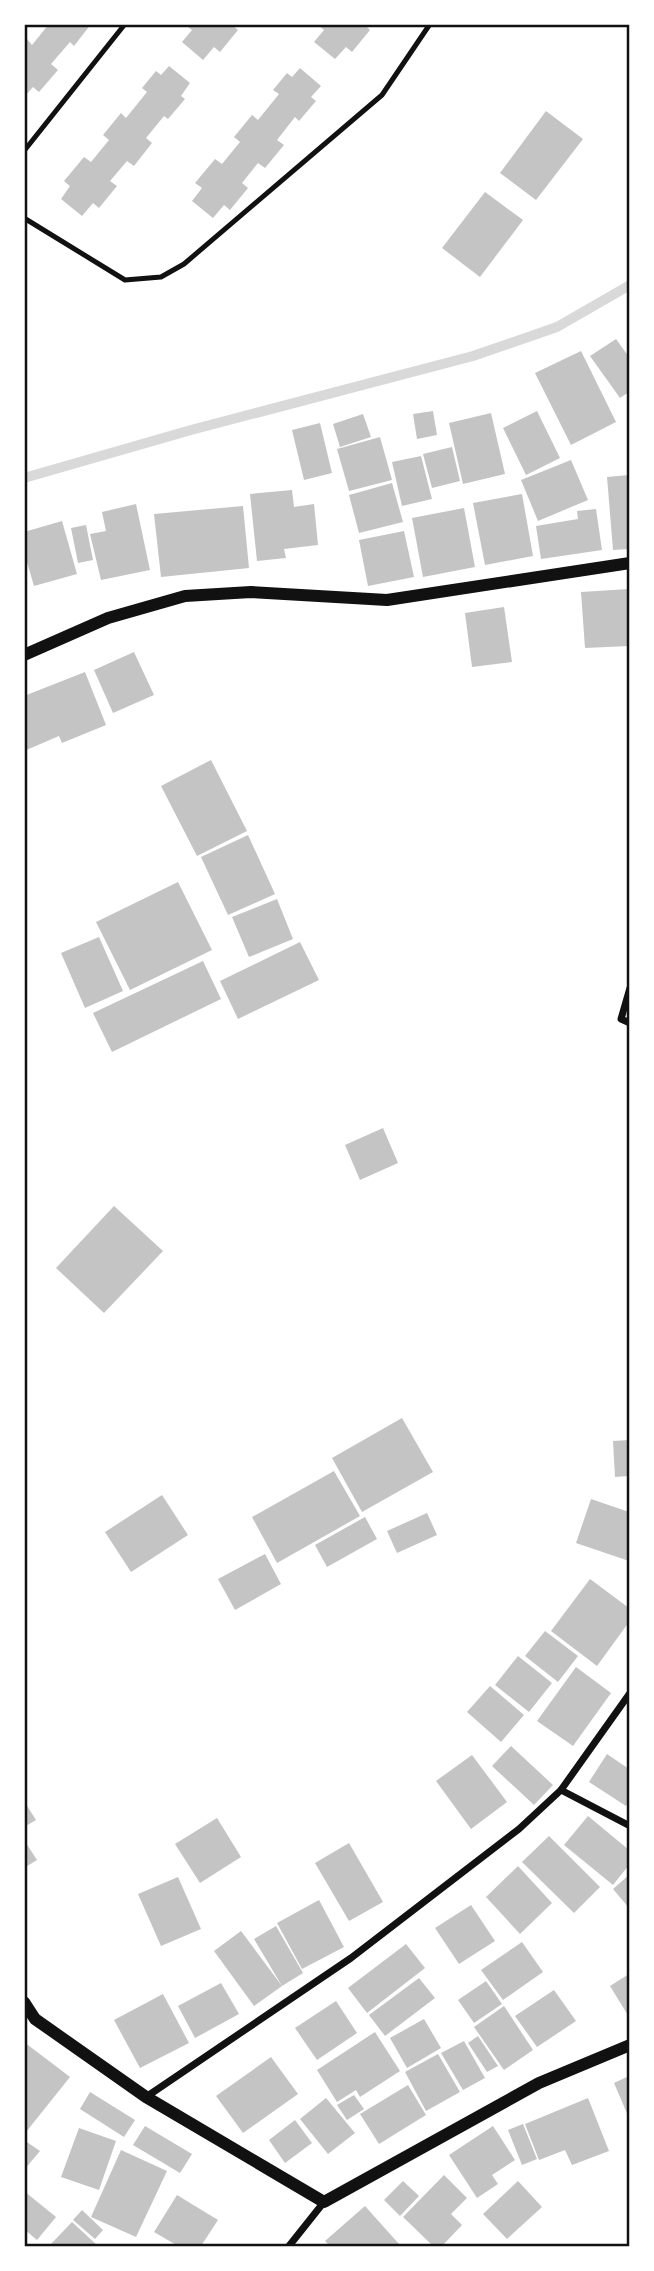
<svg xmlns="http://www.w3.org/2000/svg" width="654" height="2271" viewBox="0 0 654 2271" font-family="Manrope,sans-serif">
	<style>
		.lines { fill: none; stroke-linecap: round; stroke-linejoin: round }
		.stream { stroke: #d9d9d9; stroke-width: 10 }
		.building { fill: #c4c4c4 }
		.service { stroke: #111; stroke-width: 5 }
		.minor { stroke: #111; stroke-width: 7 }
		.tertiary { stroke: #111; stroke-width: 12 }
		.neatline { fill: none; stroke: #111; stroke-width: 2.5 }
	</style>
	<rect width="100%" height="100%" fill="#fff"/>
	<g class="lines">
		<!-- stream -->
		<polyline class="stream" points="24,478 191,430 473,356 557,327 630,285"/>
	</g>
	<!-- building -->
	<g class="building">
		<polygon points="49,24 91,24 74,46 70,42 51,64 58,70 39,92 33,87 24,97 24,42 27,39 32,45"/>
		<polygon points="184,24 231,24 238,30 220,52 214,47 203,60 182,42 192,30"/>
		<polygon points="317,24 364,24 370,30 352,52 346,47 335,59 314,42 324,30"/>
		<polygon points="169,66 190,83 181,96 185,99 168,119 164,116 146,138 152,143 134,166 127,161 110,181 117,186 99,208 93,203 82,216 61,199 70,186 64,181 84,157 91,162 109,140 103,135 121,113 126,118 147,92 142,88 156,71 161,75"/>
		<polygon points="300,68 321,86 311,97 316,101 299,121 295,117 277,140 284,145 265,168 258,163 242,183 248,188 230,210 224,205 213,218 192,201 202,188 195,183 215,159 222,164 240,142 234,137 252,115 258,120 279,94 273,90 287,73 292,77"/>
		<polygon points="546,111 583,139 536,200 500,173"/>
		<polygon points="485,192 523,220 480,277 442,248"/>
		<polygon points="616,339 629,357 629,392 620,398 590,356"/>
		<polygon points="581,351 616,422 571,445 535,373"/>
		<polygon points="433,411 437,435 417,439 413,414"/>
		<polygon points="537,411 560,458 526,475 503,428"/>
		<polygon points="491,413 505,474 463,484 449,423"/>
		<polygon points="363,414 371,437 340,447 333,424"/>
		<polygon points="320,423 332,473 304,480 292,430"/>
		<polygon points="380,437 392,480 349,491 337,449"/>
		<polygon points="452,447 460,481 432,488 423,454"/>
		<polygon points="421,456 432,499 402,506 392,462"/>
		<polygon points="571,460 588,500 538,521 521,480"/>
		<polygon points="629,475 629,549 613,550 607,477"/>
		<polygon points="392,483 403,522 359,533 349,495"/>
		<polygon points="292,490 294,507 314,504 318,545 284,549 286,558 257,561 250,494"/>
		<polygon points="522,494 533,556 485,565 473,503"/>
		<polygon points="136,504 150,570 101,580 90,534 106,531 102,512"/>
		<polygon points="243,506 249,568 161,577 154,514"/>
		<polygon points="464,508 475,567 423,577 412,518"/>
		<polygon points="596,509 602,550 541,559 536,526 578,519 577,511"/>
		<polygon points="62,521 77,574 34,586 24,552 24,532"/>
		<polygon points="86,525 93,560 78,563 71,528"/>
		<polygon points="404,531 414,577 368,586 359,540"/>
		<polygon points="629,589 629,646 585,648 581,592"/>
		<polygon points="504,607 512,662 472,667 465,613"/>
		<polygon points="134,652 154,695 113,713 94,670"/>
		<polygon points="85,672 106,725 62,743 59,736 24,751 24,696"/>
		<polygon points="211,760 247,831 197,856 161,786"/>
		<polygon points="248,835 275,894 228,915 201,857"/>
		<polygon points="178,882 212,950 130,990 96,922"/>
		<polygon points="277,899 293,939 249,957 232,917"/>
		<polygon points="99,937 123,991 85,1008 61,953"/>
		<polygon points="300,942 319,980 238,1019 220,981"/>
		<polygon points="203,961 221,999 112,1052 93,1013"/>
		<polygon points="383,1128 398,1163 360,1180 345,1145"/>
		<polygon points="114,1206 163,1251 104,1313 56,1268"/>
		<polygon points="402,1418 433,1472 362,1512 332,1458"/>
		<polygon points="629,1440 629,1476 615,1477 613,1441"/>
		<polygon points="334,1471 360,1516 277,1563 252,1517"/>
		<polygon points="162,1495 188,1535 131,1572 105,1532"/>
		<polygon points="591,1499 629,1512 629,1561 576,1543"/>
		<polygon points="427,1513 437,1535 397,1553 387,1531"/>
		<polygon points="365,1517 377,1539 327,1567 315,1545"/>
		<polygon points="265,1554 281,1584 235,1610 218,1579"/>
		<polygon points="590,1579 629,1608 629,1622 597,1666 551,1631"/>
		<polygon points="545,1631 578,1656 558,1682 525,1656"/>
		<polygon points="518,1656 552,1683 529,1712 495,1685"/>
		<polygon points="576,1667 611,1693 573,1746 537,1721"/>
		<polygon points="490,1686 524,1715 501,1742 467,1712"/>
		<polygon points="511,1746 553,1785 534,1805 492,1766"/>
		<polygon points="607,1754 629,1769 629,1800 626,1806 589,1782"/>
		<polygon points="472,1755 507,1802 471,1829 436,1781"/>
		<polygon points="24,1801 36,1820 24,1827"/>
		<polygon points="588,1816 629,1850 629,1865 613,1885 564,1845"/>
		<polygon points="217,1818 241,1857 200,1883 175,1844"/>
		<polygon points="549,1836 600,1887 574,1913 522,1862"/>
		<polygon points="24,1840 37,1860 24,1868"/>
		<polygon points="349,1843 383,1902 349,1921 315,1863"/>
		<polygon points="518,1866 552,1903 520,1934 486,1897"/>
		<polygon points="629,1875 629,1908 613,1889"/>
		<polygon points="178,1877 201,1929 161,1946 138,1894"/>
		<polygon points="319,1900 344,1947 302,1969 277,1923"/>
		<polygon points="471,1905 495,1941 459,1964 435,1928"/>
		<polygon points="276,1926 303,1973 282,1986 254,1939"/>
		<polygon points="241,1931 282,1986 254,2006 214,1951"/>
		<polygon points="522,1942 543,1972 503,2000 481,1970"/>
		<polygon points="406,1944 425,1968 367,2013 348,1988"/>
		<polygon points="629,1974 629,2017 610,1986"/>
		<polygon points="419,1978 435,1998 385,2036 369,2015"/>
		<polygon points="486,1981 502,2004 474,2023 458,2000"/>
		<polygon points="221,1983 239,2014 195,2038 178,2006"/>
		<polygon points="554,1990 576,2021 537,2047 515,2016"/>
		<polygon points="163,1994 189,2043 140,2068 114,2020"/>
		<polygon points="336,2001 357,2033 317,2060 295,2028"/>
		<polygon points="504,2006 533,2050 504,2070 474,2027"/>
		<polygon points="424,2019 441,2048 407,2068 390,2038"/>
		<polygon points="375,2032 400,2071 360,2097 356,2090 337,2102 317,2070"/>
		<polygon points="478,2036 498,2066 487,2072 468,2043"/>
		<polygon points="464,2041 485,2078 463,2090 441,2053"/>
		<polygon points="24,2042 70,2077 26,2132 24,2131"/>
		<polygon points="438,2054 460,2092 426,2111 405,2072"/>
		<polygon points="271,2057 298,2094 243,2133 216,2096"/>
		<polygon points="629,2076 629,2118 614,2083"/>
		<polygon points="408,2085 426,2115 379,2144 360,2114"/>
		<polygon points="90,2092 135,2120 124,2137 80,2109"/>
		<polygon points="354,2095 364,2109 347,2120 337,2105"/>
		<polygon points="326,2098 355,2133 328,2154 300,2119"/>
		<polygon points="588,2098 609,2151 572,2165 565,2150 539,2160 525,2124"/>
		<polygon points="295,2120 312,2143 285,2163 269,2140"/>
		<polygon points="523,2124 537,2159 522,2165 508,2130"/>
		<polygon points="145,2126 192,2154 180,2173 133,2145"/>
		<polygon points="493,2126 515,2160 492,2175 498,2184 477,2198 449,2155"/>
		<polygon points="79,2128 116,2141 99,2190 61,2177"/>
		<polygon points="24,2140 40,2151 24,2170"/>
		<polygon points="121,2150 167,2171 136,2237 91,2217"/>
		<polygon points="444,2175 467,2198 451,2214 462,2225 442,2246 433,2246 403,2217"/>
		<polygon points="403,2181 419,2196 400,2216 384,2200"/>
		<polygon points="518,2181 542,2207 507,2239 483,2214"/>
		<polygon points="24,2191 56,2217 37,2240 24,2229"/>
		<polygon points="177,2195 218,2220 201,2246 178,2246 154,2232"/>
		<polygon points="365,2206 399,2244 397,2246 330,2246 325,2241"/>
		<polygon points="82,2210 103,2230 95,2239 73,2220"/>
		<polygon points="72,2222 97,2245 49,2246"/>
	</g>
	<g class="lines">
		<!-- service -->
		<g class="service">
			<polyline points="24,151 125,24"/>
			<polyline points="24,218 125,280 161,277 184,264 382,95 430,24"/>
		</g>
		<!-- minor -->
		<g class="minor">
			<polyline points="630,988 621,1019 630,1023"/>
			<polyline points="561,1790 630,1826"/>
			<polyline points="146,2097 351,1958 519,1829 561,1790 630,1693"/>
			<polyline points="289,2246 324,2202"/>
		</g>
		<!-- tertiary -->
		<g class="tertiary">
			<polyline points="24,655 108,618 185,596 251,592 387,600 630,563"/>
			<polyline points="24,2002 35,2019 146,2097 324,2202 539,2083 630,2045"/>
		</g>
	</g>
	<!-- border -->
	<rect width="654" height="2271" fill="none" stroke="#ffffff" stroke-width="52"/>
	<rect x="26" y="26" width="602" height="2219" class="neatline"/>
</svg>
